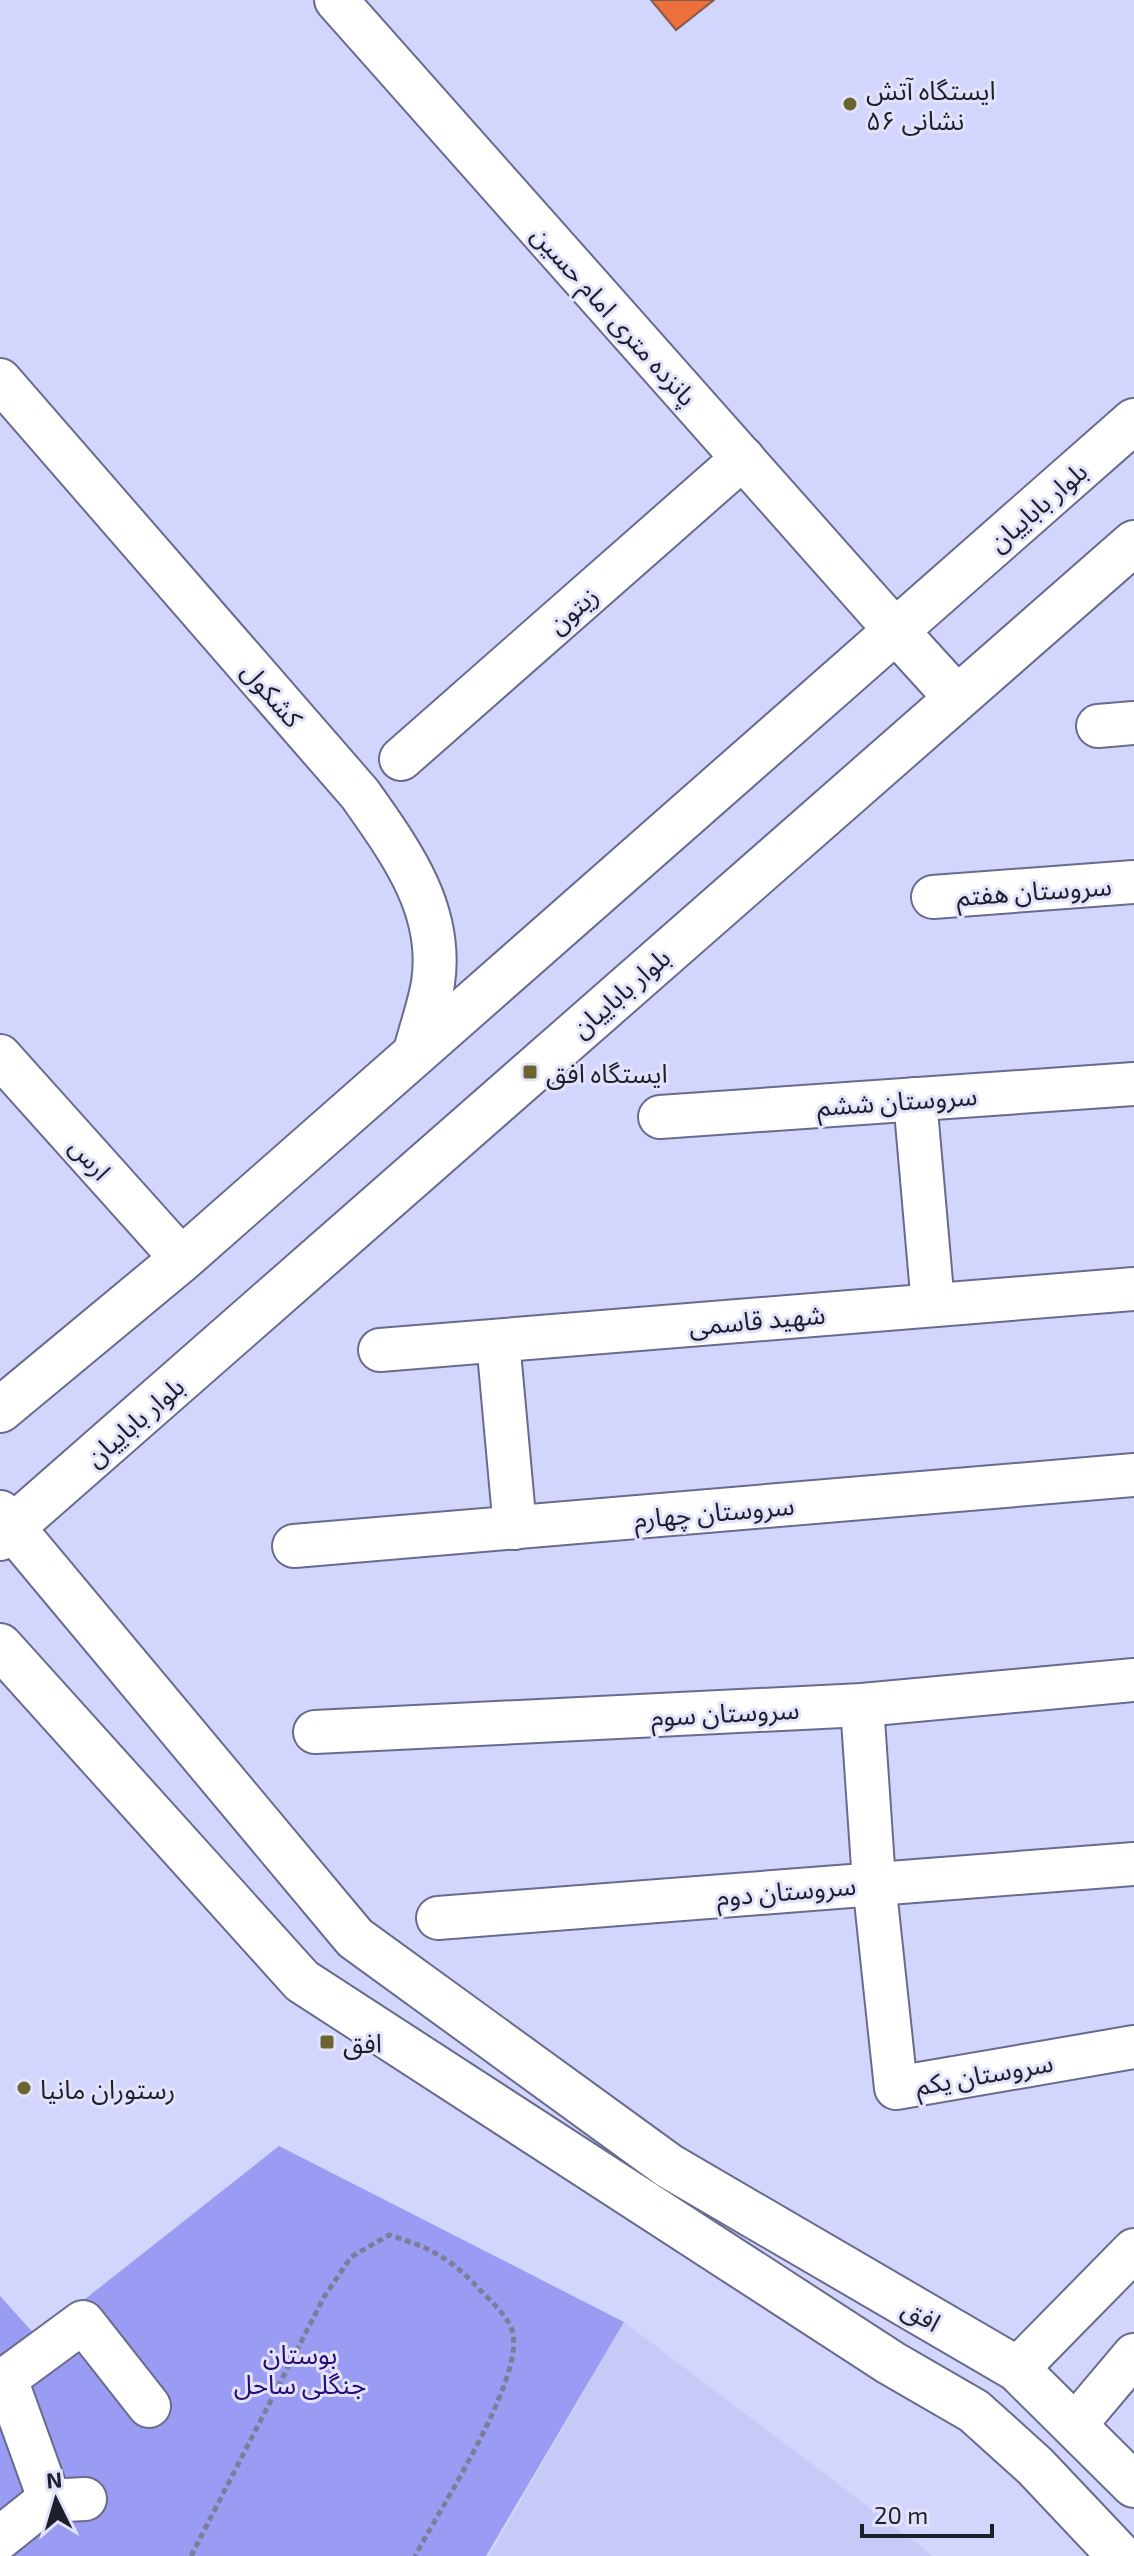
<svg xmlns="http://www.w3.org/2000/svg" width="1134" height="2556" viewBox="0 0 1134 2556" font-family="'Exo 2','Noto Sans Arabic',sans-serif">
	<style>
		.built { fill: #c7caf7 }
		.green { fill: #9a9bf2 }
		.building { fill: #ed6f39; stroke: #825c4e; stroke-width: 2 }
		.lines { fill: none; stroke-linecap: round; stroke-linejoin: round }
		.street-casing { stroke: #696b8e; stroke-width: 46 }
		.secondary-casing { stroke: #696b8e; stroke-width: 48 }
		.path { stroke: #7c7e99; stroke-width: 5; stroke-dasharray: 6 4; stroke-linecap: butt }
		.street { stroke: #fff; stroke-width: 42 }
		.secondary { stroke: #fff; stroke-width: 44 }
		.poi-dot { fill: #6b6431; stroke: #e2e3fb; stroke-width: 3 }
		.labels { text-anchor: middle; dominant-baseline: central; stroke-width: 6; stroke-linejoin: round; paint-order: stroke }
		.poi-label { font-size: 26px; fill: #1e1f2d; stroke: #e2e3fb; text-anchor: start }
		.street-label { font-size: 26px; fill: #1e1f2d; stroke: #e2e3fb }
		.park-label { font-size: 26px; fill: #280b76; stroke: #e2e3fb }
	</style>
	<rect width="100%" height="100%" fill="#d2d5fc"/>
	<!-- built -->
	<polygon class="built" points="624,2322 933,2556 489,2556"/>
	<!-- green -->
	<polygon class="green" points="279,2146 624,2322 486,2556 0,2556 0,2296 37,2337"/>
	<!-- building -->
	<polygon class="building" points="651,0 714,0 676,30"/>
	<g class="lines">
		<defs>
			<g id="street">
				<polyline points="336,0 895,630"/>
				<path d="M 0,380 L 360,794 C 400,851 444,909 433,983 C 429,1007 420,1031 414,1055"/>
				<polyline points="1098,726 1134,723"/>
				<polyline points="401,759 743,458"/>
				<polyline points="933,897 1134,882"/>
				<polyline points="0,1056 182,1259"/>
				<polyline points="915,1099 933,1305"/>
				<polyline points="660,1117 1134,1084"/>
				<polyline points="498,1341 515,1528"/>
				<polyline points="380,1350 1134,1289"/>
				<polyline points="294,1546 1134,1475"/>
				<polyline points="862,1705 874,1882 896,2088 1134,2047"/>
				<polyline points="315,1732 862,1705 1134,1680"/>
				<polyline points="438,1918 1134,1864"/>
				<polyline points="1017,2369 1134,2250"/>
				<polyline points="6,2379 50,2501"/>
				<polyline points="0,2383 83,2322 149,2406"/>
				<polyline points="1075,2425 1134,2355"/>
				<polyline points="0,2538 46,2501 85,2499"/>
			</g>
			<g id="secondary">
				<polyline points="895,630 956,697"/>
				<polyline points="0,1410 182,1259 1134,421"/>
				<polyline points="0,1513 355,1938 669,2166 1017,2369 1134,2485"/>
				<polyline points="0,1538 1134,543"/>
				<polyline points="0,1646 302,1981 891,2363 974,2411 1035,2466 1120,2556"/>
			</g>
		</defs>
		<!-- street casing -->
		<use href="#street" class="street-casing"/>
		<!-- secondary casing -->
		<use href="#secondary" class="secondary-casing"/>
		<!-- path -->
		<path class="path" d="M 191,2556 L 324,2297 L 351,2257 L 389,2235 C 430,2247 452,2259 481,2291 C 492,2302 511,2319 513,2335 C 522,2382 440,2509 415,2556"/>
		<!-- street -->
		<use href="#street" class="street"/>
		<!-- secondary -->
		<use href="#secondary" class="secondary"/>
	</g>
	<!-- markers -->
	<g class="poi-dot">
		<circle cx="850" cy="104" r="8"/>
		<rect x="522" y="1064" width="16" height="16" rx="4"/>
		<rect x="319" y="2034" width="16" height="16" rx="4"/>
		<circle cx="24" cy="2088" r="8"/>
	</g>
	<g class="labels">
		<!-- poi labels -->
		<g class="poi-label">
			<text x="866" y="89">ایستگاه آتش<tspan x="866" dy="30">نشانی ۵۶</tspan></text>
			<text x="546" y="1072">ایستگاه افق</text>
			<text x="343" y="2042">افق</text>
			<text x="40" y="2088">رستوران مانیا</text>
		</g>
		<!-- street labels -->
		<g class="street-label">
			<text transform="translate(615 315) rotate(48)">پانزده متری امام حسین</text>
			<text transform="translate(1037 506) rotate(-41)">بلوار باباییان</text>
			<text transform="translate(572 609) rotate(-41)">زیتون</text>
			<text transform="translate(273 694) rotate(49)">کشکول</text>
			<text transform="translate(1034 890) rotate(-4)">سروستان هفتم</text>
			<text transform="translate(620 992) rotate(-41)">بلوار باباییان</text>
			<text transform="translate(897 1100) rotate(-4)">سروستان ششم</text>
			<text transform="translate(91 1158) rotate(48)">ارس</text>
			<text transform="translate(757 1319) rotate(-5)">شهید قاسمی</text>
			<text transform="translate(134 1421) rotate(-41)">بلوار باباییان</text>
			<text transform="translate(714 1511) rotate(-5)">سروستان چهارم</text>
			<text transform="translate(725 1712) rotate(-3)">سروستان سوم</text>
			<text transform="translate(786 1890) rotate(-5)">سروستان دوم</text>
			<text transform="translate(984 2073) rotate(-10)">سروستان یکم</text>
			<text transform="translate(922 2314) rotate(30)">افق</text>
		</g>
		<!-- park labels -->
		<g class="park-label">
			<text x="300" y="2353">بوستان<tspan x="300" dy="30">جنگلی ساحل</tspan></text>
		</g>
	</g>
	<!-- north arrow -->
	<g transform="translate(56 2500) rotate(355)" stroke="#e2e3fb" stroke-width="6" paint-order="stroke">
	<path d="M0-6L14 30L0 20L-14 30Z" fill="#1e1f2d"/>
	<text y="-12" font-size="22" font-weight="bold" text-anchor="middle" fill="#1e1f2d">N</text>
	</g>
	<!-- scale -->
	<path d="M862 2524v12h130v-12" fill="none" stroke="#1e1f2d" stroke-width="4"/>
	<text x="874" y="2524" font-size="24" fill="#1e1f2d" stroke="#e2e3fb" stroke-width="6" paint-order="stroke">20 m</text>
</svg>
